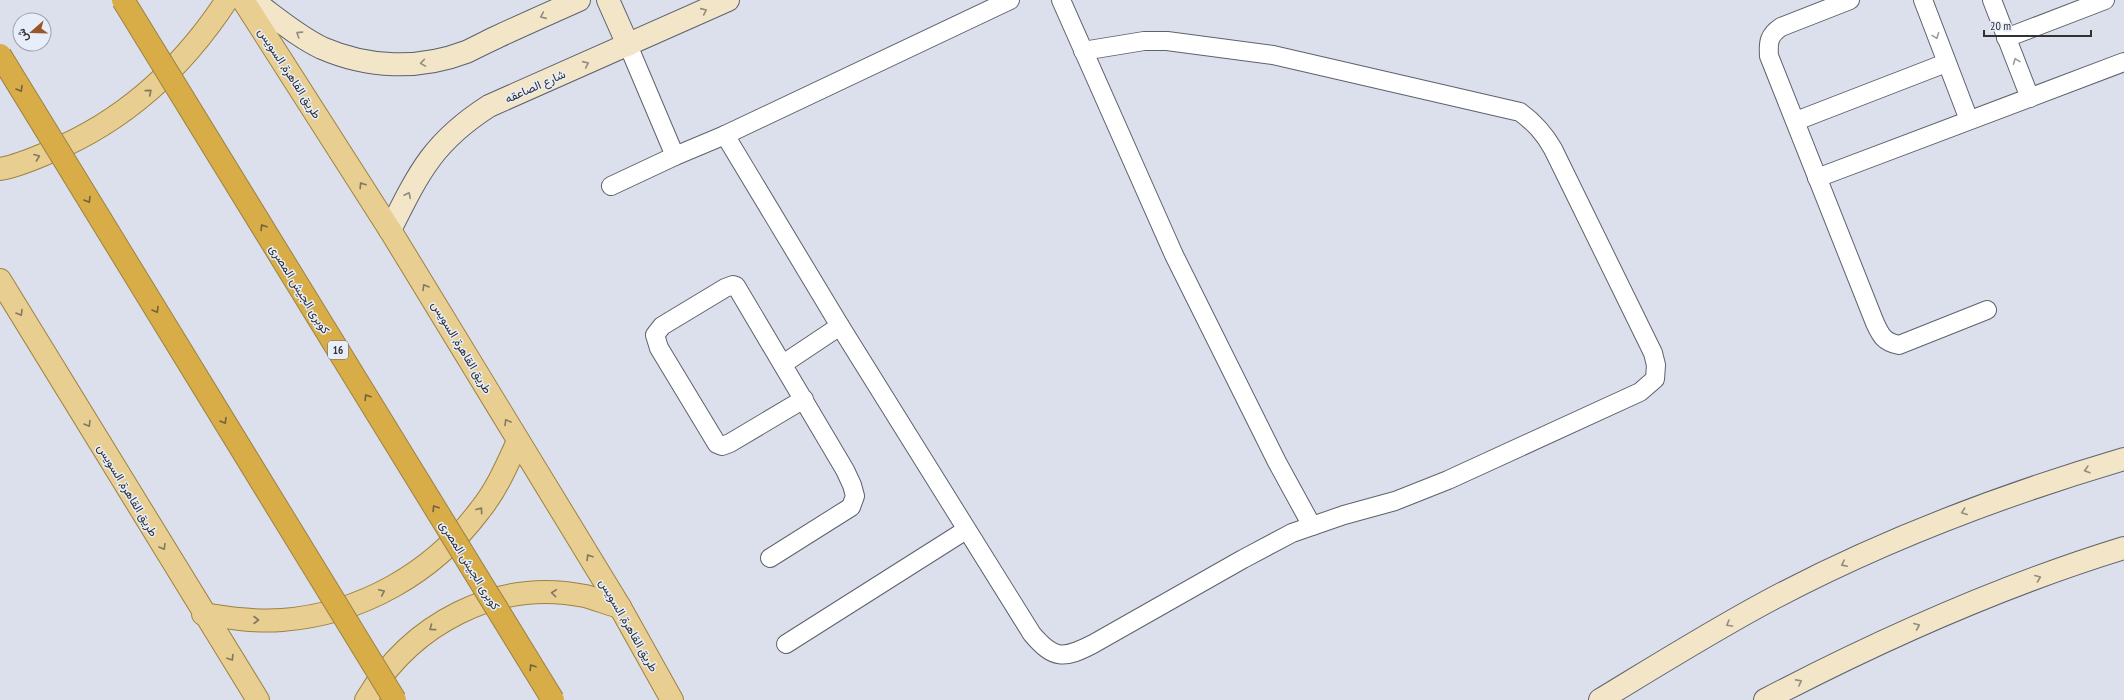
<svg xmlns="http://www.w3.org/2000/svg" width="2124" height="700" viewBox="0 0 2124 700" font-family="'PT Sans Narrow',Vazirmatn,sans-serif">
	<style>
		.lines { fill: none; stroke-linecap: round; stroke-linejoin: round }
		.lane-casing { stroke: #5d626c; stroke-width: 20 }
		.secondary-casing { stroke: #5d626c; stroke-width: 24 }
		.primary-casing { stroke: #9d8241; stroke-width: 24 }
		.lane { stroke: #fff; stroke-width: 18 }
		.secondary { stroke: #f3e6c8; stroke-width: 22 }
		.primary { stroke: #e8ce91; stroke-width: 22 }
		.highway-bridge-casing { stroke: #9d8241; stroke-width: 24; stroke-linecap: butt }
		.highway-bridge { stroke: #d8ad48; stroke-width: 22 }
		.oneway { stroke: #918c7e }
		.oneway2 { stroke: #97989a }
		.oneway3 { stroke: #73633d }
		.oneway4 { stroke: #82785e }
		.labels { text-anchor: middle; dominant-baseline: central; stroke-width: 3; stroke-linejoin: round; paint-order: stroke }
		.shield { fill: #e8eef9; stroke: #666a70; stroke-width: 1 }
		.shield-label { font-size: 11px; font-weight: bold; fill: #2f3135 }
		.street-label { font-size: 12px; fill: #2f3135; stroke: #e8eef9 }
	</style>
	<rect width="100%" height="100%" fill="#dbe0ec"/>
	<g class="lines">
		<defs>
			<g id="lane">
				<polyline points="1061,0 1174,255 1277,462 1312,526"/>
				<path d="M 1850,0 L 1781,27 C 1769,35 1768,42 1769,56 L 1875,323 C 1881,336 1884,342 1899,345 L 1987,310"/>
				<polyline points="1923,0 1969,120"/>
				<polyline points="1992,0 2030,98"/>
				<polyline points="2006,38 2105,0"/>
				<polyline points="628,45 675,156"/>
				<polyline points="1796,121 1946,63"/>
				<path d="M 725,135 L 840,326 L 1032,634 C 1054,660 1064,659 1093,644 L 1243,559 L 1292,533 L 1344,515 L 1395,501 L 1448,480 L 1640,392 L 1655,379 L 1656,365 L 1653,353 L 1553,149 C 1544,133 1535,123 1520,112 L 1273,55 L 1167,41 L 1144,41 L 1083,51"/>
				<polyline points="1817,178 2124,62"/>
				<polyline points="611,186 675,156 725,135 1010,0"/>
				<polyline points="783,364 840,326"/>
				<polyline points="770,558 851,507 855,496 852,485 845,470 736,286 733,285 725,288 662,326 655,335 659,348 717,444 722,446 730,443 804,399"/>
				<polyline points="786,644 966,530"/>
			</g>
			<g id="secondary">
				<path d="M 252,0 C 274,16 297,36 322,48 C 368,68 419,70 466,52 C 477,47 488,41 499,36 C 525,24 552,12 579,0"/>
				<polyline points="608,0 628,45"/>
				<path d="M 390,230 C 419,172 433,142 489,106 L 728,0"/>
				<path d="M 1600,700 C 1656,666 1712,631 1770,600 C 1883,540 2002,495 2124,459"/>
				<path d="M 1765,700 C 1880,640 2000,586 2124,548"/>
			</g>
			<g id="primary">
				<polyline points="243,0 390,230 620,607 672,700"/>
				<path d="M 0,169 C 18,166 35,158 52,151 C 126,120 183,67 227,0"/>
				<polyline points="0,280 258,700"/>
				<path d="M 203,614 C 229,618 255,622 282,620 C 361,614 433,573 480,510 C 497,489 507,465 518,441"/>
				<path d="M 366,700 C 411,624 496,578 585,596 C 597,599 608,604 620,607"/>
			</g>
		</defs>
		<!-- lane casing -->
		<use href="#lane" class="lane-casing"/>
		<!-- secondary casing -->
		<use href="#secondary" class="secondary-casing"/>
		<!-- primary casing -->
		<use href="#primary" class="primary-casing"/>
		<!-- lane -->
		<use href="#lane" class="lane"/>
		<!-- secondary -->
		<use href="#secondary" class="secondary"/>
		<!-- primary -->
		<use href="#primary" class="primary"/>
		<defs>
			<g id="highway-bridge">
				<polyline points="123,0 553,700"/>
				<polyline points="0,55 395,700"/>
			</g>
		</defs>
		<!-- highway-bridge casing -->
		<use href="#highway-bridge" class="highway-bridge-casing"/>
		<!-- highway-bridge -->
		<use href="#highway-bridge" class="highway-bridge"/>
	</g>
	<!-- one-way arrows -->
	<defs><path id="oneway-chevron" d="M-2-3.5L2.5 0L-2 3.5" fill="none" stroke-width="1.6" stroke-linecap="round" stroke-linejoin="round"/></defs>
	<g class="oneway">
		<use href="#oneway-chevron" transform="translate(704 11) rotate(-24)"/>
		<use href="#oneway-chevron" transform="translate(543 16) rotate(156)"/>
		<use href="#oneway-chevron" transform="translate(299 34) rotate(-147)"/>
		<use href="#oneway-chevron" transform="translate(423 63) rotate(171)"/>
		<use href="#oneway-chevron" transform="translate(586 64) rotate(-24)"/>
		<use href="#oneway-chevron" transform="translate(408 195) rotate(-64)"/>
		<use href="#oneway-chevron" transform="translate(2087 470) rotate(164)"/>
		<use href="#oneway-chevron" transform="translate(1964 512) rotate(160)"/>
		<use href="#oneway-chevron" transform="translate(1844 564) rotate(154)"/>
		<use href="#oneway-chevron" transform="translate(2038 578) rotate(-21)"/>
		<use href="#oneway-chevron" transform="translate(1729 624) rotate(150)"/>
		<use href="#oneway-chevron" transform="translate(1917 626) rotate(-23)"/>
		<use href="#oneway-chevron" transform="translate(1799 682) rotate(-28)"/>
	</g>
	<g class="oneway2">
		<use href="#oneway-chevron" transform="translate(1936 36) rotate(69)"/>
		<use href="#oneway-chevron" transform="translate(2016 61) rotate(-111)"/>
	</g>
	<g class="oneway3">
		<use href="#oneway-chevron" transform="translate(20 89) rotate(59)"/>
		<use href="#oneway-chevron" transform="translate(88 200) rotate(59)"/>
		<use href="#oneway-chevron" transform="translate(263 227) rotate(-122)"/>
		<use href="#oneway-chevron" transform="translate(156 310) rotate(59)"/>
		<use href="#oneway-chevron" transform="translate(367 397) rotate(-122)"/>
		<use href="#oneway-chevron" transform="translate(224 421) rotate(59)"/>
		<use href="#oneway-chevron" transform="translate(435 508) rotate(-122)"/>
		<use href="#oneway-chevron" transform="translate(532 667) rotate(-122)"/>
	</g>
	<g class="oneway4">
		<use href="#oneway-chevron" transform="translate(149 92) rotate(-40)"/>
		<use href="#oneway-chevron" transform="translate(37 157) rotate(-21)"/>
		<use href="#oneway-chevron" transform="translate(362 185) rotate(-123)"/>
		<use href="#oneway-chevron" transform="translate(425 287) rotate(-121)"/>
		<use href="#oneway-chevron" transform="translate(20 313) rotate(59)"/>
		<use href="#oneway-chevron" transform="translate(507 422) rotate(-121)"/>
		<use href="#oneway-chevron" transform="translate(88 424) rotate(59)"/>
		<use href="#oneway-chevron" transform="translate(480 510) rotate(-54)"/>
		<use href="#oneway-chevron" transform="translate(163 547) rotate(59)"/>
		<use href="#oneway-chevron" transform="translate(589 557) rotate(-122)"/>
		<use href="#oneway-chevron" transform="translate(382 592) rotate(-25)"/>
		<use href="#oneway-chevron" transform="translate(554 593) rotate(-174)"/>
		<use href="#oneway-chevron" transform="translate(256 620)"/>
		<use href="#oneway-chevron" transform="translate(432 628) rotate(144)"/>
		<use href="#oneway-chevron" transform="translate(231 658) rotate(58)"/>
	</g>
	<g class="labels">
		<!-- shield labels -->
		<rect class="shield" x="328" y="341" width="20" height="18" rx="3"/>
		<g class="shield-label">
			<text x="338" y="350">16</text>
		</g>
		<!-- street labels -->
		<g class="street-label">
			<text transform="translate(290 73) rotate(57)">طريق القاهرة, السويس</text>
			<text transform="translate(535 86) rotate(-24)">شارع الصاعقه</text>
			<text transform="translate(300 289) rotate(58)">كوبرى الجيش المصرى</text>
			<text transform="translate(462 347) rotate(59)">طريق القاهرة, السويس</text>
			<text transform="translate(128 490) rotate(59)">طريق القاهرة, السويس</text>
			<text transform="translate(470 565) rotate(58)">كوبرى الجيش المصرى</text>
			<text transform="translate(629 625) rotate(60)">طريق القاهرة, السويس</text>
		</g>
	</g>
	<!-- north arrow -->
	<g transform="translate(32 32) rotate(250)"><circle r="19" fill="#e8eef9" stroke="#9ea2ab"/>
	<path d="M0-3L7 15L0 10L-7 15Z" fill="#9a5627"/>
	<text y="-6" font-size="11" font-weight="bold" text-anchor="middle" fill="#2f3135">ش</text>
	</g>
	<!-- scale -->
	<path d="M1984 30v6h107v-6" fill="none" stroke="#2f3135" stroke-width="2"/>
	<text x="1990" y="30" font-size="12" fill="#2f3135" stroke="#e8eef9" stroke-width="3" paint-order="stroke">20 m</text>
</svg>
